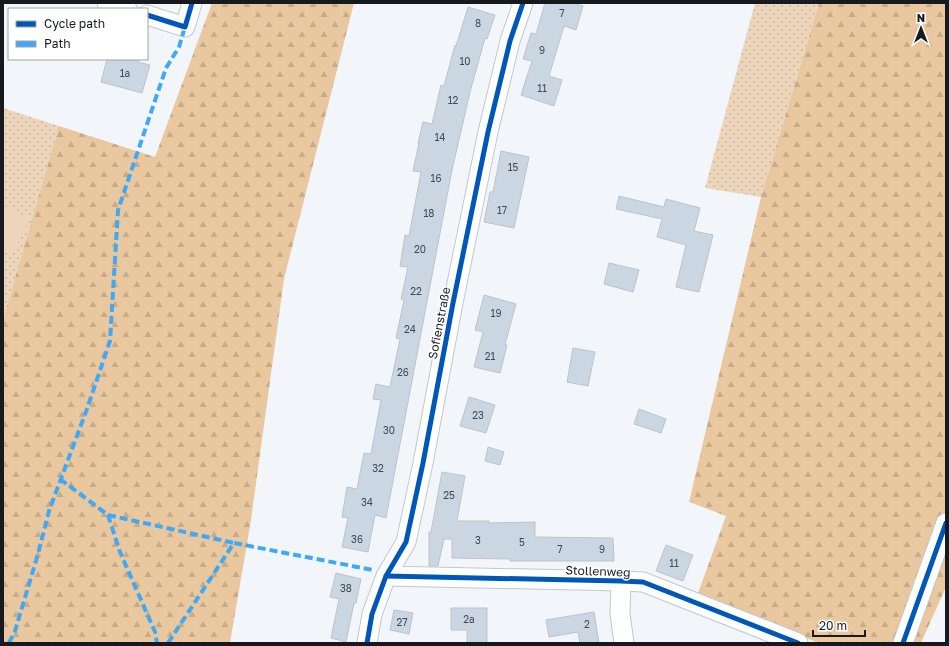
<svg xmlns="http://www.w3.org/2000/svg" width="949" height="646" viewBox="0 0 949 646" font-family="'Golos Text',sans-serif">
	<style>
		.grass { fill: url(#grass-dots) }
		.forest { fill: url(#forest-firs) }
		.pitch { fill: #ecd5bb }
		.building { fill: #cad7e3; stroke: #bfc3c7 }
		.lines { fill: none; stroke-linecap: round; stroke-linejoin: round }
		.street-casing { stroke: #c4c8cc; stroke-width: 21 }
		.street { stroke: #fdfefe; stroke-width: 19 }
		.quiet { stroke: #3fa9f5; stroke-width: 4; stroke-dasharray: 8 4; stroke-linecap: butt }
		.cycleway-casing { stroke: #fff; stroke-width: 8 }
		.cycleway { stroke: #0057b8; stroke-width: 5 }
		.labels { text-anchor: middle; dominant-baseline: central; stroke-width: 3; stroke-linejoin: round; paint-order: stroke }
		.number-label { font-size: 10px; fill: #434950 }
		.street-label { font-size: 12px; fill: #161a1f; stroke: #fff }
	</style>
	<defs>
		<pattern id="grass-dots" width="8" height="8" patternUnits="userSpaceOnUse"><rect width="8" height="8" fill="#ecd5bb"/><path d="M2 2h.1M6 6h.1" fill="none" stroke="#cab6a0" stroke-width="1.8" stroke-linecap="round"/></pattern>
		<pattern id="forest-firs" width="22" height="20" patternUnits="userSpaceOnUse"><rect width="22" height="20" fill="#e9c8a0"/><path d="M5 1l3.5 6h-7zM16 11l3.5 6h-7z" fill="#c7ab89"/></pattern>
	</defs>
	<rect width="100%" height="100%" fill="#f2f6fa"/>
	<!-- grass -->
	<g class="grass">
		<polygon points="755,3 819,3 761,197 705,188"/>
		<polygon points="3,108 59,126 3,319"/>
	</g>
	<!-- forest -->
	<g class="forest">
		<polygon points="212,3 354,3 284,279 251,520 230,643 3,643 3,319 59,126 155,157"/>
		<polygon points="819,3 946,3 946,587 921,643 819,643 697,596 726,516 689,502 761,197"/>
	</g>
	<!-- pitch -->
	<polygon class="pitch" points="3,205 30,219 11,256 3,251"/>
	<!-- building -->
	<g class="building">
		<polygon points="545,3 573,3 583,6 576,30 564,26 549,76 562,80 554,106 521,95 532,61 523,59 531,33 536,34"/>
		<polygon points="468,7 495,15 487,39 485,38 470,92 452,170 386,518 375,515 368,552 342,547 348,518 342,517 347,487 357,489 364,453 371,454 381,400 373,399 376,384 390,387 400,339 396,338 404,300 401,299 408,267 400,266 405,235 409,236 421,172 413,171 419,143 418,143 423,122 432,124 441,85 444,86 455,45 456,46"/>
		<polygon points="107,59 139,59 138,62 150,65 142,93 101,82"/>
		<polygon points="501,151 529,157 514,228 484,222 490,192 493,192"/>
		<polygon points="619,196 664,207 666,199 700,208 694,231 713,235 699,292 676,287 686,245 657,237 662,219 616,209"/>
		<polygon points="609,263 639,270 633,292 604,284"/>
		<polygon points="484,295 516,304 505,345 507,345 500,373 474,367 483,332 475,330"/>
		<polygon points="573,348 595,352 588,386 567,382"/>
		<polygon points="469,397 495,405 486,433 460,426"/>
		<polygon points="639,409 666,419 661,433 634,424"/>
		<polygon points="488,447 504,452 500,465 485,461"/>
		<polygon points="442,472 465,476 457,521 489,521 489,523 535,522 535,537 613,538 614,561 510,561 510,559 452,558 452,539 444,539 438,566 429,566 429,532 431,532"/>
		<polygon points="666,545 693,555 683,581 656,571"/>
		<polygon points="336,573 361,579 356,603 354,603 346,642 331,638 339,599 330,597"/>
		<polygon points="451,608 487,608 487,643 467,643 467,630 451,630"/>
		<polygon points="394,610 413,613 409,634 390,630"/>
		<polygon points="594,612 599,643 580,643 578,632 549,637 546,620"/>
	</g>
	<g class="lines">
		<defs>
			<g id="street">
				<polyline points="107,3 127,9"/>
				<polyline points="147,15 185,27 192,3"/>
				<polyline points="386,576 621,581 643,582 798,643"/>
				<polyline points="621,581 620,614 624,643"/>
				<polyline points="367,643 372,614 386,576 406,542 423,463 453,303 488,132 510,41 523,3"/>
				<polyline points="903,643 946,523"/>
			</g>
		</defs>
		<!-- street casing -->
		<use href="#street" class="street-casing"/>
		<!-- street -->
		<use href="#street" class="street"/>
		<!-- quiet -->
		<g class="quiet">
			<polyline points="60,479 108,515 120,552 155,632 157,643"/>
			<polyline points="108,515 234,543"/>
			<polyline points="9,643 15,631 38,554 49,511 87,409 110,341 118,210 166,68 179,47 185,27"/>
			<polyline points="168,643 234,543 373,570"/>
		</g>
		<defs>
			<g id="cycleway">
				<polyline points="147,15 185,27 192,3"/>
				<polyline points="386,576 621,581 643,582 798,643"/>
				<polyline points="367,643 372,614 386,576 406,542 423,463 453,303 488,132 510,41 523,3"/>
				<polyline points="903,643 946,523"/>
			</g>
		</defs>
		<!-- cycleway casing -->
		<use href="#cycleway" class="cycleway-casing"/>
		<!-- cycleway -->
		<use href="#cycleway" class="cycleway"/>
	</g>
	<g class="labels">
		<!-- number labels -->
		<g class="number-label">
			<text x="562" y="13">7</text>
			<text x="478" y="23">8</text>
			<text x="542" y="50">9</text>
			<text x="465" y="61">10</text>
			<text x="125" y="73">1a</text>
			<text x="542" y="88">11</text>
			<text x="453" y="100">12</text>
			<text x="440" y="137">14</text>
			<text x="513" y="167">15</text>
			<text x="436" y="178">16</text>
			<text x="502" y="210">17</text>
			<text x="429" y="213">18</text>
			<text x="420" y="249">20</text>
			<text x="416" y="291">22</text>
			<text x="496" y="313">19</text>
			<text x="410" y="329">24</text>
			<text x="490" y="356">21</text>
			<text x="403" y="372">26</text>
			<text x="478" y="415">23</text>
			<text x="389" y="430">30</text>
			<text x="378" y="468">32</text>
			<text x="449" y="495">25</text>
			<text x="367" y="502">34</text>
			<text x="357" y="539">36</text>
			<text x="478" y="540">3</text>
			<text x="522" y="542">5</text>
			<text x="560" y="549">7</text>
			<text x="602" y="549">9</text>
			<text x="674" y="563">11</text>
			<text x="346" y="588">38</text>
			<text x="469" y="619">2a</text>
			<text x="402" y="622">27</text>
			<text x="587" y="624">2</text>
		</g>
		<!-- street labels -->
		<g class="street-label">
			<text transform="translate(439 323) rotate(-79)">Sofienstraße</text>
			<text transform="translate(598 571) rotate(2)">Stollenweg</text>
		</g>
	</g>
	<!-- border -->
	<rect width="949" height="646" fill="none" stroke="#161a1f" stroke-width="8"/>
	<!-- legend -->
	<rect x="8" y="8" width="140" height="52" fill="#ffffff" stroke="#a2a3a5"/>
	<rect x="16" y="21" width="20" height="6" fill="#0057b8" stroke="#a2a3a5"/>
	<text x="44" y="28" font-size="12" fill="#161a1f">Cycle path</text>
	<rect x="16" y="41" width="20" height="6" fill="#3fa9f5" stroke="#a2a3a5"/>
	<text x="44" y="48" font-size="12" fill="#161a1f">Path</text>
	<!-- north arrow -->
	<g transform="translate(921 28)" stroke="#ffffff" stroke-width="3" paint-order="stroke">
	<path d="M0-3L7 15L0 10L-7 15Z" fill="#161a1f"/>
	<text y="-6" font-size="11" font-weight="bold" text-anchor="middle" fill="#161a1f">N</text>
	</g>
	<!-- scale -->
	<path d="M813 630v6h52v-6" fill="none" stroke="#161a1f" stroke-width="2"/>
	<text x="819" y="630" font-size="12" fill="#161a1f" stroke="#ffffff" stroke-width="3" paint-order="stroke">20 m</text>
</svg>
